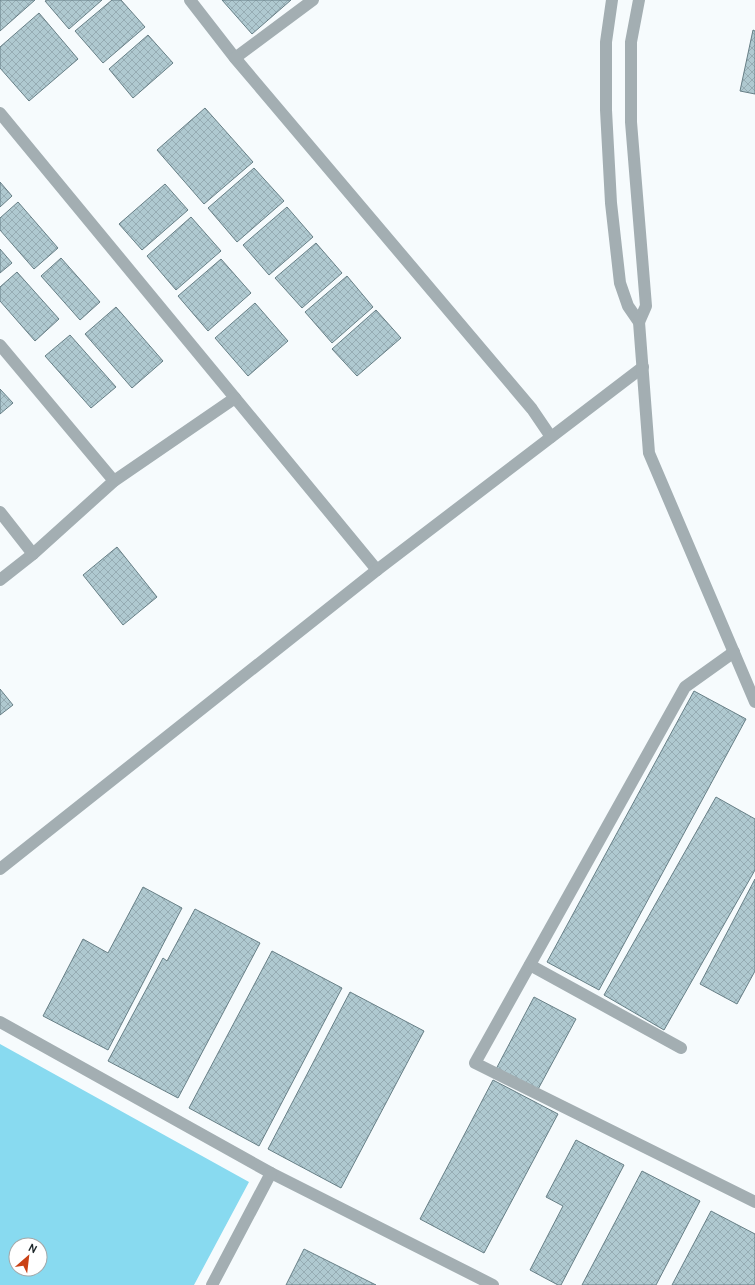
<svg xmlns="http://www.w3.org/2000/svg" width="755" height="1285" viewBox="0 0 755 1285" font-family="Cabin,sans-serif">
	<style>
		.grass { fill: #88daf0; fill-rule: evenodd }
		.building { fill: url(#building-cross-hatch); stroke: #677f86 }
		.lines { fill: none; stroke-linecap: round; stroke-linejoin: round }
		.minor { stroke: #a3aeb2; stroke-width: 12 }
		.tertiary { stroke: #a3aeb2; stroke-width: 12 }
	</style>
	<defs>
		<pattern id="building-cross-hatch" width="8" height="8" patternUnits="userSpaceOnUse"><rect width="8" height="8" fill="#afc9d0"/><path d="M0 0l8 8M0 8l8-8" fill="none" stroke="#96acb3"/></pattern>
	</defs>
	<rect width="100%" height="100%" fill="#f6fbfd"/>
	<!-- grass -->
	<path class="grass" d="M 0,1044 L 249,1182 L 194,1285 L 0,1285 ZM 16,1245 L 40,1245 L 40,1269 L 16,1269 Z"/>
	<!-- building -->
	<g class="building">
		<polygon points="0,0 35,0 0,31"/>
		<polygon points="47,0 102,0 69,29 45,1"/>
		<polygon points="112,0 121,0 145,27 103,63 75,31"/>
		<polygon points="222,0 291,0 252,34"/>
		<polygon points="39,13 78,59 29,101 0,68 0,47"/>
		<polygon points="753,30 755,31 755,94 740,91"/>
		<polygon points="148,35 173,63 133,98 109,69"/>
		<polygon points="205,108 253,162 204,204 157,150"/>
		<polygon points="254,168 284,201 237,242 208,208"/>
		<polygon points="0,182 12,196 0,207"/>
		<polygon points="165,184 188,210 142,250 119,224"/>
		<polygon points="18,202 58,248 34,269 0,230 0,218"/>
		<polygon points="287,207 313,237 269,275 243,245"/>
		<polygon points="191,217 221,251 176,290 147,256"/>
		<polygon points="316,243 342,273 302,308 275,278"/>
		<polygon points="0,249 12,263 0,273"/>
		<polygon points="61,258 100,302 80,320 41,276"/>
		<polygon points="221,259 251,293 208,331 178,296"/>
		<polygon points="17,272 59,319 35,341 0,301 0,287"/>
		<polygon points="347,276 373,307 332,343 305,312"/>
		<polygon points="255,303 288,341 248,376 215,338"/>
		<polygon points="116,307 163,361 132,388 85,334"/>
		<polygon points="376,310 401,338 357,376 332,349"/>
		<polygon points="70,335 116,387 91,408 45,356"/>
		<polygon points="0,389 13,403 0,414"/>
		<polygon points="117,547 157,597 123,625 83,575"/>
		<polygon points="0,689 13,705 0,715"/>
		<polygon points="694,691 746,719 599,990 547,962"/>
		<polygon points="716,797 755,819 755,870 664,1030 604,995"/>
		<polygon points="755,879 755,971 737,1004 700,984"/>
		<polygon points="143,887 182,908 108,1050 43,1016 83,939 108,953"/>
		<polygon points="195,909 260,943 178,1098 108,1061 163,958 167,961"/>
		<polygon points="272,951 342,988 259,1146 189,1108"/>
		<polygon points="350,992 424,1031 341,1188 268,1149"/>
		<polygon points="534,997 576,1019 536,1093 495,1071"/>
		<polygon points="493,1080 558,1114 484,1253 420,1219"/>
		<polygon points="576,1140 624,1165 561,1285 558,1285 530,1270 563,1206 546,1197"/>
		<polygon points="642,1171 700,1201 656,1285 582,1285"/>
		<polygon points="711,1211 755,1234 755,1283 754,1285 672,1285"/>
		<polygon points="304,1249 376,1285 286,1285"/>
	</g>
	<g class="lines">
		<!-- minor -->
		<g class="minor">
			<polyline points="190,0 235,58 532,409 551,437"/>
			<polyline points="235,58 313,0"/>
			<polyline points="0,113 377,570"/>
			<polyline points="0,345 114,481"/>
			<polyline points="0,512 33,554"/>
			<polyline points="0,580 33,554 114,481 235,398"/>
			<polyline points="734,652 685,687 475,1063 755,1202"/>
			<polyline points="0,869 377,570 643,367"/>
			<polyline points="530,965 681,1048"/>
			<polyline points="0,1022 271,1173 493,1285"/>
			<polyline points="212,1285 271,1173"/>
		</g>
		<!-- tertiary -->
		<g class="tertiary">
			<polyline points="612,0 606,42 606,110 611,203 620,283 628,306 639,322 649,453 755,702"/>
			<polyline points="639,322 646,306 631,122 631,42 639,0"/>
		</g>
	</g>
	<!-- north arrow -->
	<g transform="translate(28 1257) rotate(28)"><circle r="19" fill="#ffffff" stroke="#a4a8a9"/>
	<path d="M0-3L7 15L0 10L-7 15Z" fill="#ca4115"/>
	<text y="-6" font-size="11" font-weight="bold" text-anchor="middle" fill="#1b2528">N</text>
	</g>
</svg>
